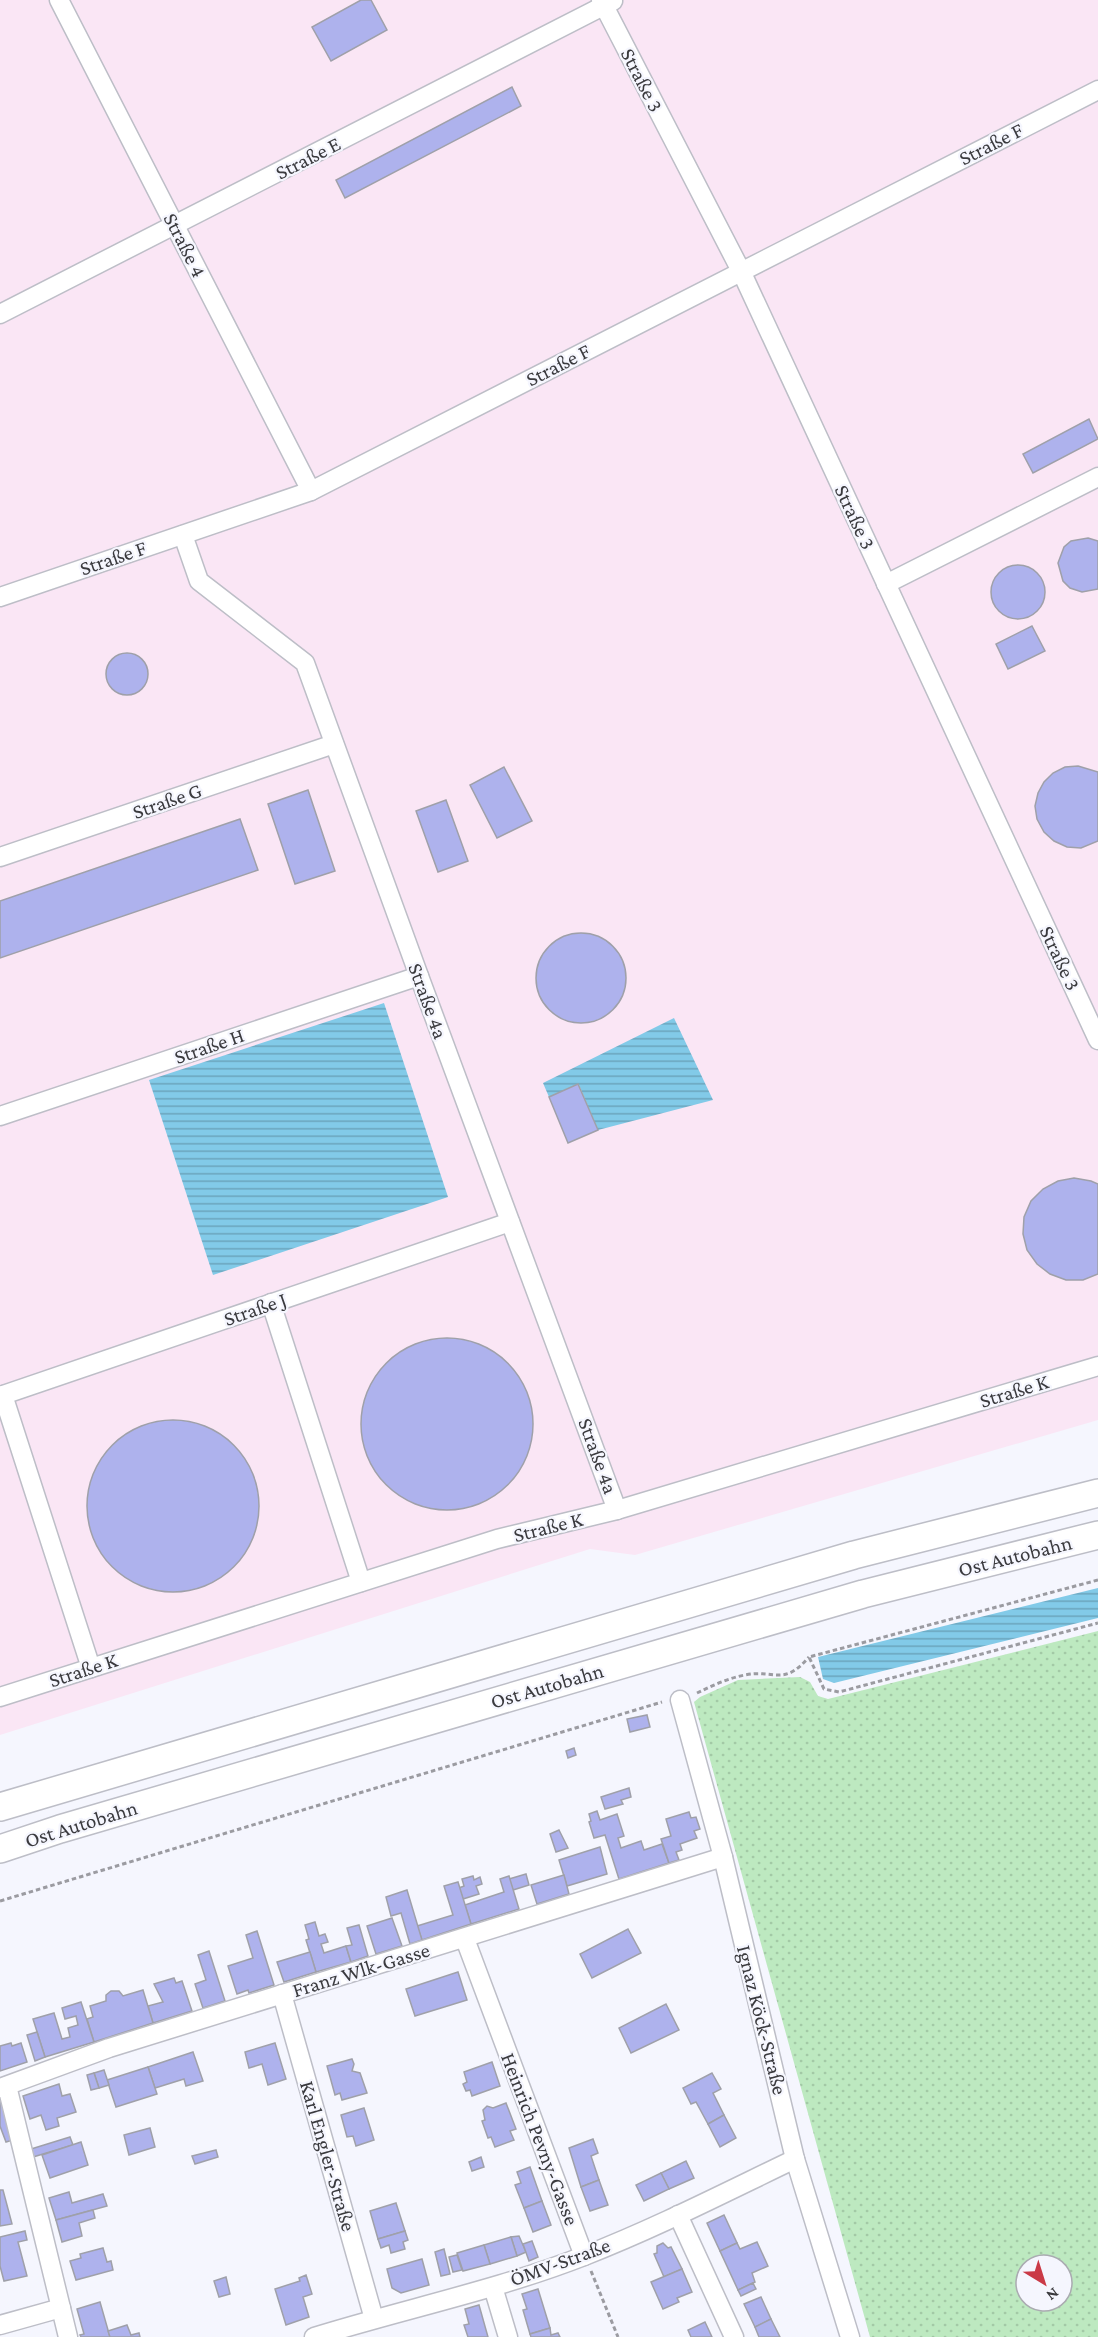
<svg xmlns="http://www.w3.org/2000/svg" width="1098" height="2337" viewBox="0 0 1098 2337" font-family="'Crimson Pro',serif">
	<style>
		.industrial { fill: #fae6f5 }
		.grass { fill: url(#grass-dots); fill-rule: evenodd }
		.water { fill: url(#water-rules) }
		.building { fill: #aeb2ed; stroke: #9fa0a9; stroke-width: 1.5 }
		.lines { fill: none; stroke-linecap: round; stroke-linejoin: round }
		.minor-casing { stroke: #bdbec7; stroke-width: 21 }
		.highway-casing { stroke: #bdbec7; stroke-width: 30 }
		.path { stroke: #9b9ba1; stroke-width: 3; stroke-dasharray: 4.5 3; stroke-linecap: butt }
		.minor { stroke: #fff; stroke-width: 18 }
		.highway { stroke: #fff; stroke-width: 27 }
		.labels { text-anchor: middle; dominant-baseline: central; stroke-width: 4.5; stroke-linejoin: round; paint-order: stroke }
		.street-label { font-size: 21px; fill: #3a3a3e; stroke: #f5f6fe }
	</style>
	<defs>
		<pattern id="grass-dots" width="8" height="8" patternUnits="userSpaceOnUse" patternTransform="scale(1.5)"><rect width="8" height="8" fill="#bde9c0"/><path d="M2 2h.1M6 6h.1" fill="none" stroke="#a3c9a6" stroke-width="1.8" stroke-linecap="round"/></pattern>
		<pattern id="water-rules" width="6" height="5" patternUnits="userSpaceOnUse" patternTransform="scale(1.5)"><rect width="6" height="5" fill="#82cae8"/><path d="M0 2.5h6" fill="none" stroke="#6ba5bd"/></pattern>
	</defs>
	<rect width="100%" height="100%" fill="#f5f6fe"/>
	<!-- industrial -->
	<polygon class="industrial" points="0,0 1098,0 1098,1420 635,1555 590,1549 0,1735"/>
	<!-- grass -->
	<path class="grass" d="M 1098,1631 L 1098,2337 L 870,2337 L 694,1702 L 700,1697 L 738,1680 L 800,1677 L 810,1682 L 818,1696 L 828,1699 ZM 1026,2265 L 1062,2265 L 1062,2301 L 1026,2301 Z"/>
	<!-- water -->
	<g class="water">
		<polygon points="384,1003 448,1197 213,1275 149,1080"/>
		<polygon points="674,1018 713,1100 598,1130 579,1085 549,1097 543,1083"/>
		<polygon points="1098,1588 1098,1618 834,1683 823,1679 818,1657"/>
	</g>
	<!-- building -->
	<g class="building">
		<polygon points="361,0 371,0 387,30 331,61 312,27"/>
		<polygon points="512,87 521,106 345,198 336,180"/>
		<polygon points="1089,419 1098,439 1033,473 1023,454"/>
		<polygon points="1088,538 1098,541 1098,589 1082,592 1070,588 1063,581 1058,563 1064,547 1071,541"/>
		<circle cx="1018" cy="592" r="27"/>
		<polygon points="1032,626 1045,651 1008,669 996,644"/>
		<circle cx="127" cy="674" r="21"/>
		<polygon points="1078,766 1098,772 1098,841 1081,848 1067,847 1054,841 1044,832 1037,819 1035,806 1038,793 1044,782 1053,773 1065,767"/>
		<polygon points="504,767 532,821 497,838 470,785"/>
		<polygon points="308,790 335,871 295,884 268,804"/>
		<polygon points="446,800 468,861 438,872 416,811"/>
		<polygon points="240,819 258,870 0,958 0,901"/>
		<circle cx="581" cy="978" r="45"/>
		<polygon points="578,1084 598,1130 568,1143 549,1097"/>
		<polygon points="1074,1178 1091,1181 1098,1184 1098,1274 1083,1280 1066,1280 1050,1274 1037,1264 1027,1250 1023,1234 1024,1217 1031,1201 1043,1189 1058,1181"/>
		<circle cx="447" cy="1424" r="86"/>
		<circle cx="173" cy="1506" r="86"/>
		<polygon points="647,1715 650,1727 630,1732 627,1719"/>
		<polygon points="574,1748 576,1755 568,1758 566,1751"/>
		<polygon points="629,1788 631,1797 621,1800 623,1804 605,1809 601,1797"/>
		<polygon points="597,1811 600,1820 617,1814 624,1836 618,1838 621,1848 641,1841 644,1850 662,1844 669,1863 619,1879 605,1835 594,1838 589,1822 591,1821 589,1814"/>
		<polygon points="689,1812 691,1818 696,1817 700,1829 694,1831 697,1838 680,1844 682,1850 676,1852 679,1860 669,1863 661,1839 671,1836 666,1819"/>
		<polygon points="559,1830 568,1848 556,1852 550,1834"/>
		<polygon points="600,1847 607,1874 567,1886 559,1860"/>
		<polygon points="526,1874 529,1885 513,1890 509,1879"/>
		<polygon points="564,1875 569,1894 537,1904 531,1885"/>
		<polygon points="473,1876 474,1880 480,1877 482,1884 476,1886 479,1894 463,1899 459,1888 464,1886 462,1879"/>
		<polygon points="509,1876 519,1909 471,1924 465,1905 504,1892 500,1879"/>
		<polygon points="458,1882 471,1924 422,1940 417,1926 453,1915 444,1886"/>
		<polygon points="407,1890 422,1940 410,1944 401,1913 391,1916 386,1897"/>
		<polygon points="392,1918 402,1946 376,1954 367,1926"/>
		<polygon points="315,1922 319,1936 325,1934 328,1942 321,1944 324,1953 346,1946 351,1962 316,1972 306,1940 309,1939 305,1925"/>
		<polygon points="359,1925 368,1956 351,1962 346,1946 352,1945 347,1928"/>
		<polygon points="628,1929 641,1953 592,1978 580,1954"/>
		<polygon points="257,1931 274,1985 249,1993 248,1990 237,1994 228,1966 253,1958 246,1935"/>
		<polygon points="209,1951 225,2001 203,2008 195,1984 206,1980 198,1955"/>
		<polygon points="310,1952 316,1972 284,1982 277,1962"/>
		<polygon points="458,1972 467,2000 415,2016 406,1989"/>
		<polygon points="174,1978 176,1983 182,1981 192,2011 153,2023 148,2006 163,2002 154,1984"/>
		<polygon points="143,1990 153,2023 94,2042 87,2019 93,2017 90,2006 106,2001 106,1995 111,1991 119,1991 123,1996"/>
		<polygon points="81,2002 94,2042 45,2057 33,2019 54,2013 62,2039 70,2037 68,2028 78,2025 76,2016 65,2019 62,2008"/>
		<polygon points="666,2004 679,2030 631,2053 619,2028"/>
		<polygon points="37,2032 45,2057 35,2061 27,2035"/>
		<polygon points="11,2043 12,2046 21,2043 27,2062 0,2071 0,2046"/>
		<polygon points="275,2043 286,2079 268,2085 262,2064 249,2068 245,2052"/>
		<polygon points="193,2052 203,2081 186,2086 184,2079 155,2088 148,2067"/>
		<polygon points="352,2059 354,2064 352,2071 360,2073 367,2093 342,2100 340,2093 335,2095 327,2066"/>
		<polygon points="492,2062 500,2086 472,2096 470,2090 466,2091 463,2084 467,2082 464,2072"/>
		<polygon points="148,2067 157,2094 116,2107 107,2080"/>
		<polygon points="104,2070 109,2085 99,2088 94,2073"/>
		<polygon points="94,2073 99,2088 91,2090 87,2075"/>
		<polygon points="712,2073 721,2089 713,2093 724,2115 708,2124 696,2102 691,2104 683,2088"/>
		<polygon points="59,2084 62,2096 70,2094 76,2112 57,2118 59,2126 46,2130 41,2115 30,2119 23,2096"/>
		<polygon points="3,2101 16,2139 6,2142 0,2126 0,2102"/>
		<polygon points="506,2103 516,2129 510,2131 514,2140 495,2147 491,2137 488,2138 482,2121 485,2120 483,2110 487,2106 493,2108"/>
		<polygon points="364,2108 374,2140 356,2146 353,2136 347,2137 341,2115"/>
		<polygon points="724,2115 736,2138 720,2147 708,2124"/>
		<polygon points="150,2128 155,2147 129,2155 124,2135"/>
		<polygon points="70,2137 73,2145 33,2157 31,2149"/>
		<polygon points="593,2139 598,2153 591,2156 599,2180 581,2187 569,2148"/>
		<polygon points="81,2142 88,2165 50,2178 42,2155"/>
		<polygon points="216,2150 218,2157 195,2164 192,2156"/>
		<polygon points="481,2157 484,2167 472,2171 469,2162"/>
		<polygon points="686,2161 694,2178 669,2189 661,2173"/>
		<polygon points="530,2167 542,2201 524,2208 515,2185 521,2183 517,2172"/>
		<polygon points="661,2173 669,2189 644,2201 636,2185"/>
		<polygon points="599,2180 608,2205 590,2211 581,2187"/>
		<polygon points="0,2190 3,2190 12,2224 0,2226"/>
		<polygon points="69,2192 72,2203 103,2194 107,2206 56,2220 49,2198"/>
		<polygon points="542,2201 551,2225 533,2232 524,2208"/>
		<polygon points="396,2203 405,2231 378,2239 370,2211"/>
		<polygon points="93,2210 95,2218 79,2223 82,2236 62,2242 56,2220"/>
		<polygon points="724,2215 737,2243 720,2251 707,2223"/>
		<polygon points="25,2231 27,2240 18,2242 27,2276 4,2281 0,2266 0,2237"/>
		<polygon points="405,2231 408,2240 403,2242 405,2249 391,2253 389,2245 381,2248 378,2239"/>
		<polygon points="519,2236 526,2252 517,2256 511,2237"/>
		<polygon points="511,2237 517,2256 490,2264 484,2245"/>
		<polygon points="532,2241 538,2257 529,2261 523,2244"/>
		<polygon points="757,2242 768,2266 752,2273 755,2282 738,2290 720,2251 737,2243 740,2249"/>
		<polygon points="663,2243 668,2248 671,2247 682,2269 664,2277 654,2254 657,2253 657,2246"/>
		<polygon points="484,2245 490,2264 463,2271 457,2253"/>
		<polygon points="103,2248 107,2262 111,2261 113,2270 76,2280 70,2261 81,2258 80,2254"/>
		<polygon points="444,2249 450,2274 441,2276 435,2252"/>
		<polygon points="457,2255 462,2270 453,2272 449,2257"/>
		<polygon points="422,2259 429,2285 401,2293 392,2288 387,2269"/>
		<polygon points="682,2269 692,2292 677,2298 679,2302 663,2309 651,2282"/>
		<polygon points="306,2275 312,2294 303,2297 309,2317 286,2325 275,2289 300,2281 299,2278"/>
		<polygon points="226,2277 230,2294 219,2297 214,2281"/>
		<polygon points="753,2283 756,2289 741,2296 738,2290"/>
		<polygon points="538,2289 550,2328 530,2334 523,2310 527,2309 522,2294"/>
		<polygon points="761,2297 771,2319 755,2327 744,2304"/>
		<polygon points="100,2302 110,2337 81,2337 80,2335 84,2334 77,2309"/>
		<polygon points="479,2305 488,2337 468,2337 464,2325 469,2324 465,2309"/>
		<polygon points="771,2319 780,2337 759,2337 755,2327"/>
		<polygon points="705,2322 712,2337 691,2337 688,2330"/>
		<polygon points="127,2325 131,2335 139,2333 140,2337 110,2337 108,2331"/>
		<polygon points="550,2328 551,2335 558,2333 560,2337 531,2337 530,2334"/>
	</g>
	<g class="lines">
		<defs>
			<g id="minor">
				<polyline points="59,0 311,491"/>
				<polyline points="601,0 741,271 1098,1040"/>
				<polyline points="0,314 613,1"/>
				<polyline points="183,535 199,581 305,663 419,976 617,1510"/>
				<polyline points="886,584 1098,477"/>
				<polyline points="0,597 311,491 1098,90"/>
				<polyline points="0,857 334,744"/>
				<polyline points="0,1116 419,976"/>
				<polyline points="271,1303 361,1582"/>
				<polyline points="3,1395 91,1668"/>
				<polyline points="0,1396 510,1222"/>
				<polyline points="0,1697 497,1539 617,1510 1098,1366"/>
				<polyline points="680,1700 723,1857 795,2159 850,2337"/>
				<polyline points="465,1939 584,2256"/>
				<polyline points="282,1994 374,2319"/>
				<polyline points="7,2086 68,2337"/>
				<polyline points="0,2088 109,2048 723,1857"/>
				<polyline points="678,2215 734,2337"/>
				<polyline points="493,2287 508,2337"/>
				<polyline points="0,2325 61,2308"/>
				<path d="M 314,2337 C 404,2309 497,2290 584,2256 C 656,2228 726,2192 795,2159"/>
			</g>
			<g id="highway">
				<polyline points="0,1807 854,1555 1098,1493"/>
				<polyline points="0,1849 60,1829 863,1594 1098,1535"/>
			</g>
		</defs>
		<!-- minor casing -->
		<use href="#minor" class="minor-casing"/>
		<!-- highway casing -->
		<use href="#highway" class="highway-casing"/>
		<!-- path -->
		<g class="path">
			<polyline points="1098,1580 809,1657 824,1689 839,1692 1098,1623"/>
			<path d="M 697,1693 C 712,1686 728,1678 745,1675 C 776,1669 783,1687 809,1657"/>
			<polyline points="0,1901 662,1702"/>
			<polyline points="591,2271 618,2337"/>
		</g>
		<!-- minor -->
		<use href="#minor" class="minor"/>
		<!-- highway -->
		<use href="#highway" class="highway"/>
	</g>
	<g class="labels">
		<!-- street labels -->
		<g class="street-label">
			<text transform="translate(642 80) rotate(63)">Straße 3</text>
			<text transform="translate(991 144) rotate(-27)">Straße F</text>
			<text transform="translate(308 158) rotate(-27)">Straße E</text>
			<text transform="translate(185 245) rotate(63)">Straße 4</text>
			<text transform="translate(558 365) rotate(-27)">Straße F</text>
			<text transform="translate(855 517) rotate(65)">Straße 3</text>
			<text transform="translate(113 558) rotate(-19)">Straße F</text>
			<text transform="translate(167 801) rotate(-19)">Straße G</text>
			<text transform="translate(1060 958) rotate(65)">Straße 3</text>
			<text transform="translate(428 1001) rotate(70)">Straße 4a</text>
			<text transform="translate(209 1046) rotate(-19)">Straße H</text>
			<text transform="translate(255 1309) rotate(-19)">Straße J</text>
			<text transform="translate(1014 1391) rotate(-17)">Straße K</text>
			<text transform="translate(598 1456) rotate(70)">Straße 4a</text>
			<text transform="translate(548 1527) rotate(-14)">Straße K</text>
			<text transform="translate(1015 1556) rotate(-14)">Ost Autobahn</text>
			<text transform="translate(83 1670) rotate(-18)">Straße K</text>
			<text transform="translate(547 1686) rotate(-16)">Ost Autobahn</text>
			<text transform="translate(81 1824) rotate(-17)">Ost Autobahn</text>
			<text transform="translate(361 1970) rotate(-17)">Franz Wlk-Gasse</text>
			<text transform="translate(762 2020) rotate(76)">Ignaz Köck-Straße</text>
			<text transform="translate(540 2139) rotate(69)">Heinrich Pevny-Gasse</text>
			<text transform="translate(328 2156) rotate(74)">Karl Engler-Straße</text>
			<text transform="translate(560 2262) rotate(-20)">ÖMV-Straße</text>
		</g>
	</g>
	<!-- north arrow -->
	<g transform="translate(1044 2283) rotate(142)"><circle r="28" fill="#f5f6fe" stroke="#aaabb1" stroke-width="1.5"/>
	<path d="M0-4.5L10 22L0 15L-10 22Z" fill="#ca3a47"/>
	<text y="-9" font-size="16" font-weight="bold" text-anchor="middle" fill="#3a3a3e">N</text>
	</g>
</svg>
